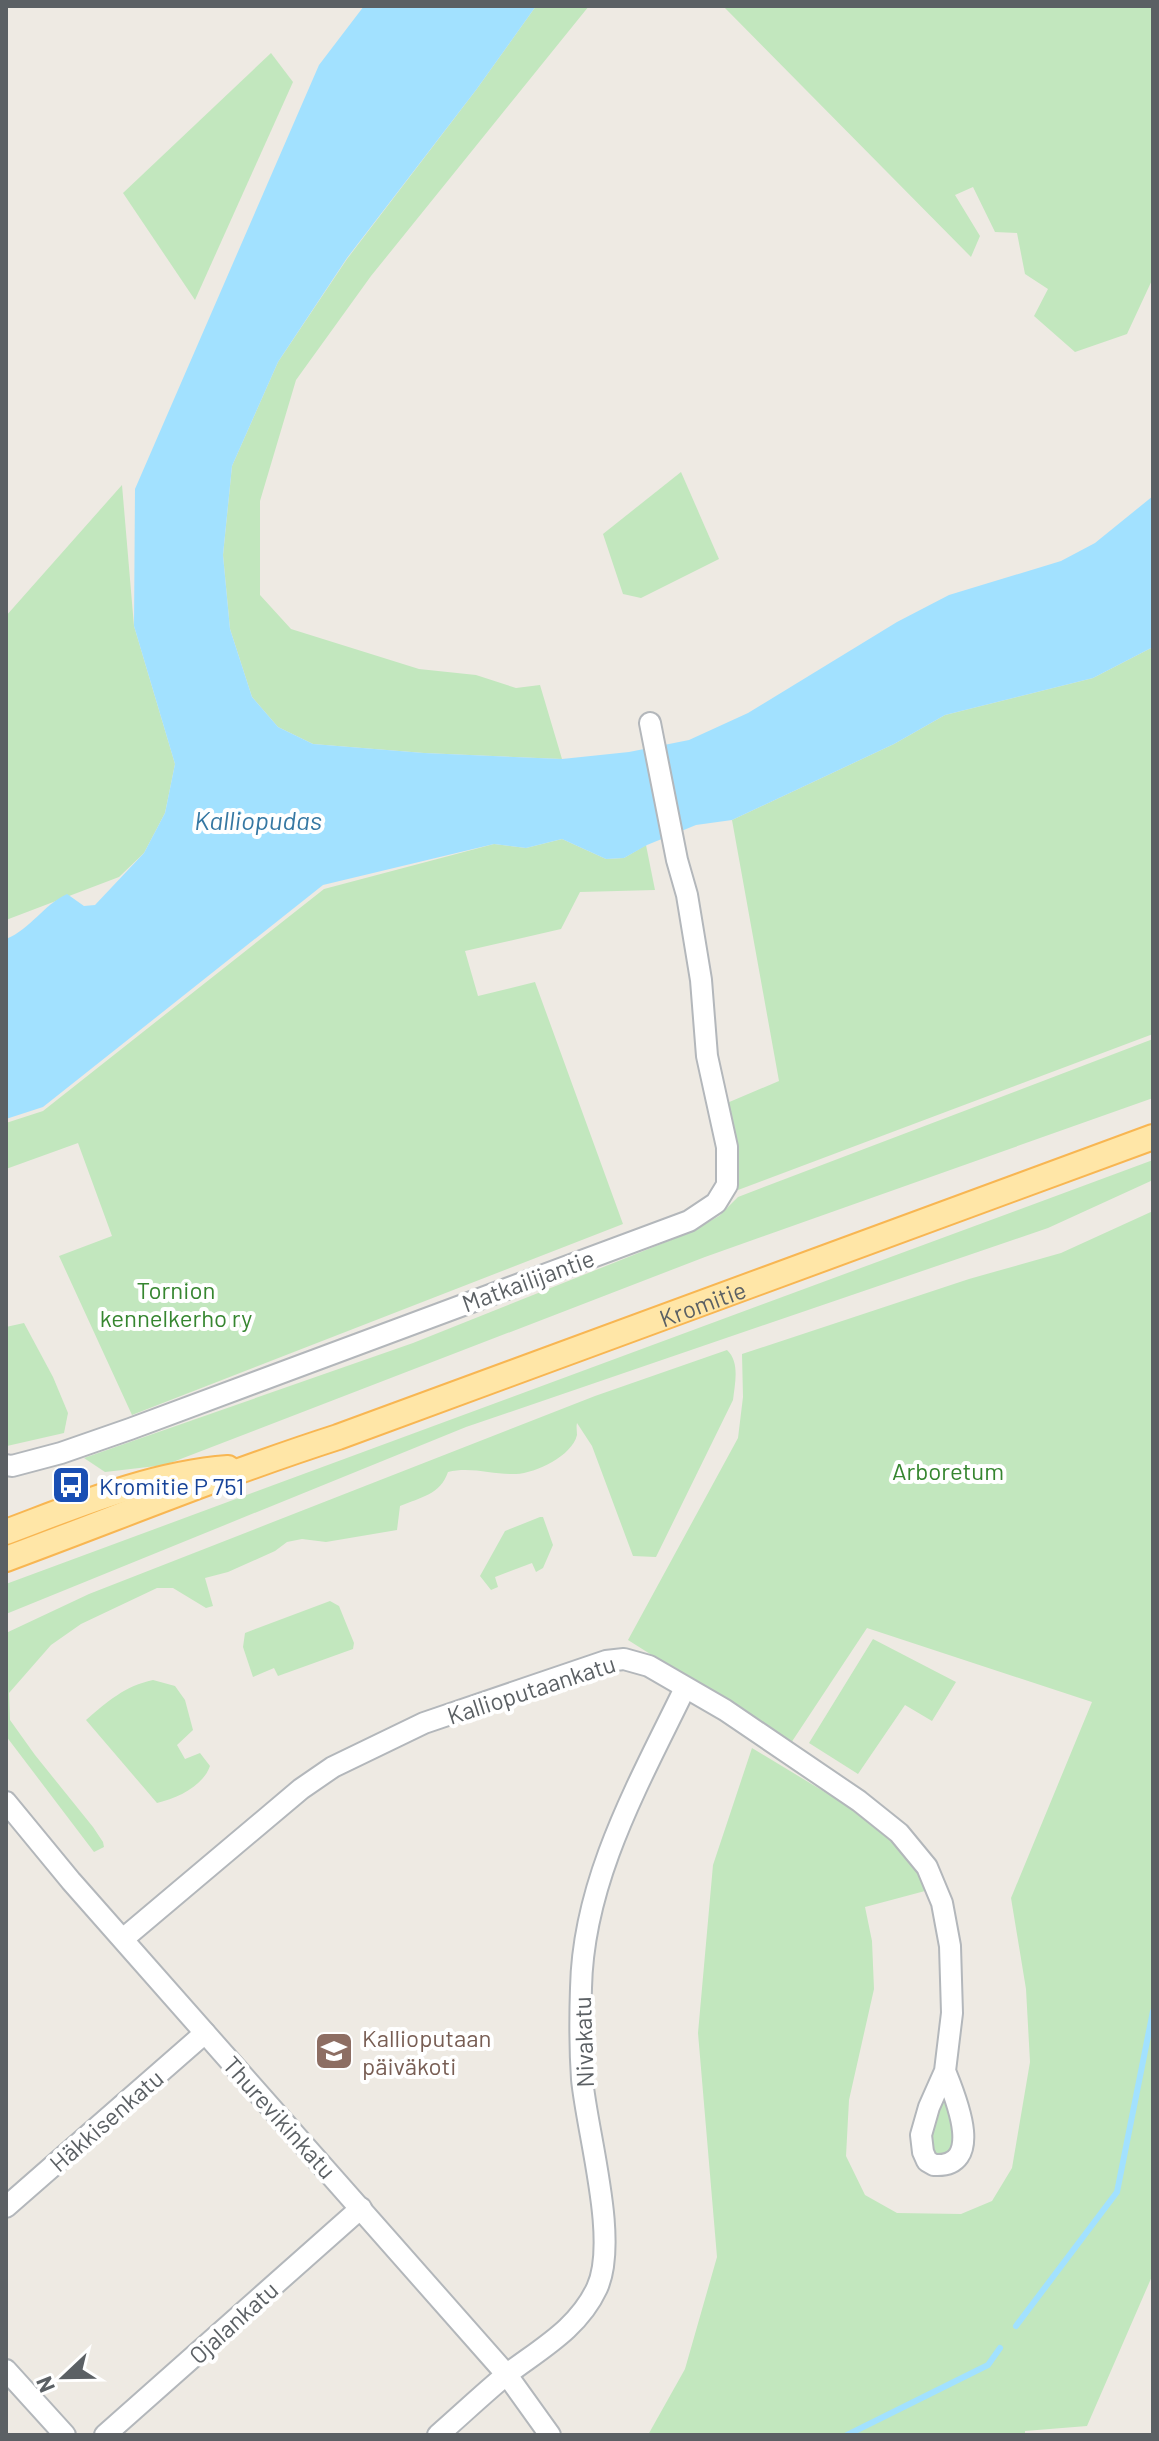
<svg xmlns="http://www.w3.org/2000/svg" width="1159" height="2441" viewBox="0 0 1159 2441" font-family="Barlow,sans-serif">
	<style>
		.green { fill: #c2e7be }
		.water { fill: #a2e1ff }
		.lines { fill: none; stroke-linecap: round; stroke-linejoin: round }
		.stream { stroke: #a2e1ff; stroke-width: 6 }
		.minor-casing { stroke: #b3b7bb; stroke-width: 24 }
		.major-casing { stroke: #f8b652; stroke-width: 28 }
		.minor { stroke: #fff; stroke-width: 20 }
		.major { stroke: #ffe6a7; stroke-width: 24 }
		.labels { text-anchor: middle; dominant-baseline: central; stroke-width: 8; stroke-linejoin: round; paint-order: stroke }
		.street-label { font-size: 24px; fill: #5b6064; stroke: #fff }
		.park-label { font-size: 24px; fill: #368630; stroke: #fff }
		.transit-label { font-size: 24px; fill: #164399; stroke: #fff; text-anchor: start }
		.education-label { font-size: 24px; fill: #785e54; stroke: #fff; text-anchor: start }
		.water-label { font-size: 26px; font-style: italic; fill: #3678a3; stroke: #fff }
	</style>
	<rect width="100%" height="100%" fill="#eeeae3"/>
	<!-- green -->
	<g class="green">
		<polygon points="536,6 589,6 371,276 296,380 260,501 260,595 291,629 419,669 476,675 516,688 540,685 562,759 424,753 313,744 278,727 252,697 230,629 223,555 232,466 278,362 347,259 476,90"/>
		<polygon points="723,6 1153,6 1153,278 1127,334 1075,352 1034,316 1048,289 1025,274 1017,233 995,232 973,187 955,195 980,236 971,257"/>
		<polygon points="271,53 293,82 195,300 123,193"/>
		<polygon points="681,472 719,559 641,598 623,594 603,534"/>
		<polygon points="122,485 134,626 175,764 165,813 144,853 119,877 6,920 6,616"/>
		<polygon points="1153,647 1153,1034 738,1190 727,1103 779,1081 732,820 894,744 945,715 1093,678"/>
		<polygon points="562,839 606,859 624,858 646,845 655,890 580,892 561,929 465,951 478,996 535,982 623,1224 132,1415 59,1256 112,1236 78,1143 6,1169 6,1123 43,1111 324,889 494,844 526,848"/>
		<polygon points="1153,1039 1153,1098 705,1257 165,1465 105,1472 84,1458 413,1343 691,1232 719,1216 738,1197"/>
		<polygon points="1153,1160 1153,1180 1048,1228 466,1427 6,1614 6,1584"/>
		<polygon points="1153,1211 1153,2274 1087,2426 1025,2431 1025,2435 648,2435 685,2369 717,2257 698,2033 713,1865 752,1748 843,1803 855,1790 940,1887 865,1907 872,1941 874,1989 849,2100 846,2156 865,2195 897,2213 961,2214 992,2201 1012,2168 1030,2062 1026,1989 1011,1898 1092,1702 867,1628 791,1743 628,1640 738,1438 743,1397 742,1354 969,1279 1061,1253"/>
		<polygon points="24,1323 53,1377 68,1413 64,1433 7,1446 6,1327"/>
		<path d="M 727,1350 C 740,1362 735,1383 733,1400 L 656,1557 L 633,1556 L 592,1446 L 577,1423 C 576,1427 577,1431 577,1435 C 572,1456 536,1473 516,1474 C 494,1475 471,1466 448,1472 C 440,1495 421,1497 400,1506 L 397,1530 L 326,1542 L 302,1539 L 287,1542 L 275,1551 L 228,1572 L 205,1578 L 213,1606 L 206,1608 L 173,1588 L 157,1588 L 81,1624 L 51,1645 L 9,1693 L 10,1720 L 35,1755 L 93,1827 L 103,1842 L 104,1847 L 94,1852 L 6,1736 L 6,1633 L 89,1594 L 595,1396 Z"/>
		<polygon points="540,1517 543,1517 553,1545 543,1568 536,1572 532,1563 495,1577 498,1587 491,1590 480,1576 505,1531"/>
		<polygon points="330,1601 339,1606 354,1643 353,1649 278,1676 274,1668 253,1677 243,1647 245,1633"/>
		<polygon points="873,1639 956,1682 932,1721 905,1705 858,1774 809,1743"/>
		<path d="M 153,1680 L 175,1686 L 185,1700 L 193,1730 L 177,1745 L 185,1759 L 200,1753 L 210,1766 C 203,1786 178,1798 157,1803 L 86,1720 C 108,1701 125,1686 153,1680 Z"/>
		<polygon points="945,2079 959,2144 940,2161 927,2149"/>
	</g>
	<!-- water -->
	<path class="water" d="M 364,6 L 536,6 L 476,90 L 347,258 L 278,362 L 232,466 L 223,555 L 230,629 L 252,697 L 278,727 L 313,744 L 424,753 L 562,759 L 629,752 L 689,740 L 748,713 L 897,622 L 949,595 L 1061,561 L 1095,543 L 1153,496 L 1153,647 L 1093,678 L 945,715 L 894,744 L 732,820 L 696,825 L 647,845 L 624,858 L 606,859 L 562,839 L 526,848 L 494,844 L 323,885 L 43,1107 L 6,1119 L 6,939 C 31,929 43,905 67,894 L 84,906 L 95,905 L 144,853 L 165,813 L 175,764 L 134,626 L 135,489 L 319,65 Z"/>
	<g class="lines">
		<!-- stream -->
		<g class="stream">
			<polyline points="1016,2326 1117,2192 1153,2011"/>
			<polyline points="847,2435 988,2365 1000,2348"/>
		</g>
		<defs>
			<g id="minor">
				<polyline points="6,1465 12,1466 61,1453 130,1429 689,1221 716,1203 727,1185 727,1147 707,1056 701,980 687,895 677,860 650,723"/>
				<polyline points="6,1802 71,1881 507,2375 550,2435"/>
				<path d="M 123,1939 L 301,1789 L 333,1767 L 424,1723 L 606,1661 L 624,1659 L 649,1666 L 725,1710 L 859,1801 L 899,1833 L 927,1867 L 942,1903 L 950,1946 L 952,2013 L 945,2071 L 929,2107 L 921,2135 L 923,2152 L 927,2161 L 934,2165 C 986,2168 955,2096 945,2071"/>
				<polyline points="6,2207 205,2033"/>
				<polyline points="6,2370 65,2435"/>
				<polyline points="105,2435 361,2208"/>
				<path d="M 438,2435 C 461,2415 483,2394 506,2375 C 540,2349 578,2329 597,2288 C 619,2240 587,2133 582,2079 C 580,2049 580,2018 581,1988 C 583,1880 639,1783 685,1688"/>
			</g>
			<g id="major">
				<path d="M 6,1532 C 78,1505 150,1474 228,1468"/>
				<path id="s1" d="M 6,1559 C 117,1518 226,1473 338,1437 L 1153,1137"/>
			</g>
		</defs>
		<!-- minor casing -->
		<use href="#minor" class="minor-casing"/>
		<!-- major casing -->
		<use href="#major" class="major-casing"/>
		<!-- minor -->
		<use href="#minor" class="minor"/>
		<!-- major -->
		<use href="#major" class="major"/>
	</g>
	<!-- icons -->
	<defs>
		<symbol id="bus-square" viewBox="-11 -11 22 22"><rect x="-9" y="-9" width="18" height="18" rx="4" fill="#1a4fb4" stroke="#fff"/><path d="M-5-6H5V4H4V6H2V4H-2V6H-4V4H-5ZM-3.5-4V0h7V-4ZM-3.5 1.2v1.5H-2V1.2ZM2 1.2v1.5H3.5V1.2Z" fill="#fff"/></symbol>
		<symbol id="school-square" viewBox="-11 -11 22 22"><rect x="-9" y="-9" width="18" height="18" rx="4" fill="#8d6e63" stroke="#fff"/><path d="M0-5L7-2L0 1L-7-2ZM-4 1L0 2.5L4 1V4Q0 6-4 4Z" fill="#fff"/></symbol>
	</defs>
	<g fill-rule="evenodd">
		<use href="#bus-square" x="49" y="1463" width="44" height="44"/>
		<use href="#school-square" x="312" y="2029" width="44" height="44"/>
	</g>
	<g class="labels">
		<!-- street labels -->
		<g class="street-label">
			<text transform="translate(528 1280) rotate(-20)">Matkailijantie</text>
			<text stroke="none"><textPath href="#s1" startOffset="742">Kromitie</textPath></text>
			<text transform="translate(531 1689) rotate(-18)">Kallioputaankatu</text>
			<text transform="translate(583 2042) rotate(-92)">Nivakatu</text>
			<text transform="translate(280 2117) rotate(48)">Thurevikinkatu</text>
			<text transform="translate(106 2120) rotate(-41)">Häkkisenkatu</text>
			<text transform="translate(233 2322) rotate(-42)">Ojalankatu</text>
		</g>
		<!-- park labels -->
		<g class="park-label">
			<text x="176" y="1289">Tornion<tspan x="176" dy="28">kennelkerho ry</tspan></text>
			<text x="948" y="1470">Arboretum</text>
		</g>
		<!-- transit labels -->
		<g class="transit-label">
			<text x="99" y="1485">Kromitie P 751</text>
		</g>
		<!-- education labels -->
		<g class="education-label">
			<text x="362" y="2037">Kallioputaan<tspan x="362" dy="28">päiväkoti</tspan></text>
		</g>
		<!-- water labels -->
		<g class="water-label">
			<text x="258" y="819">Kalliopudas</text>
		</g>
	</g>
	<!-- border -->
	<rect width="1159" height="2441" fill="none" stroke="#5b6064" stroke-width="16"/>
	<!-- north arrow -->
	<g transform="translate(64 2377) rotate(248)" stroke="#ffffff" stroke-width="6" paint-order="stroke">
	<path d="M0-6L14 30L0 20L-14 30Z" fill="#5b6064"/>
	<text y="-12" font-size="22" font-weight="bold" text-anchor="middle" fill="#5b6064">N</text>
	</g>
</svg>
